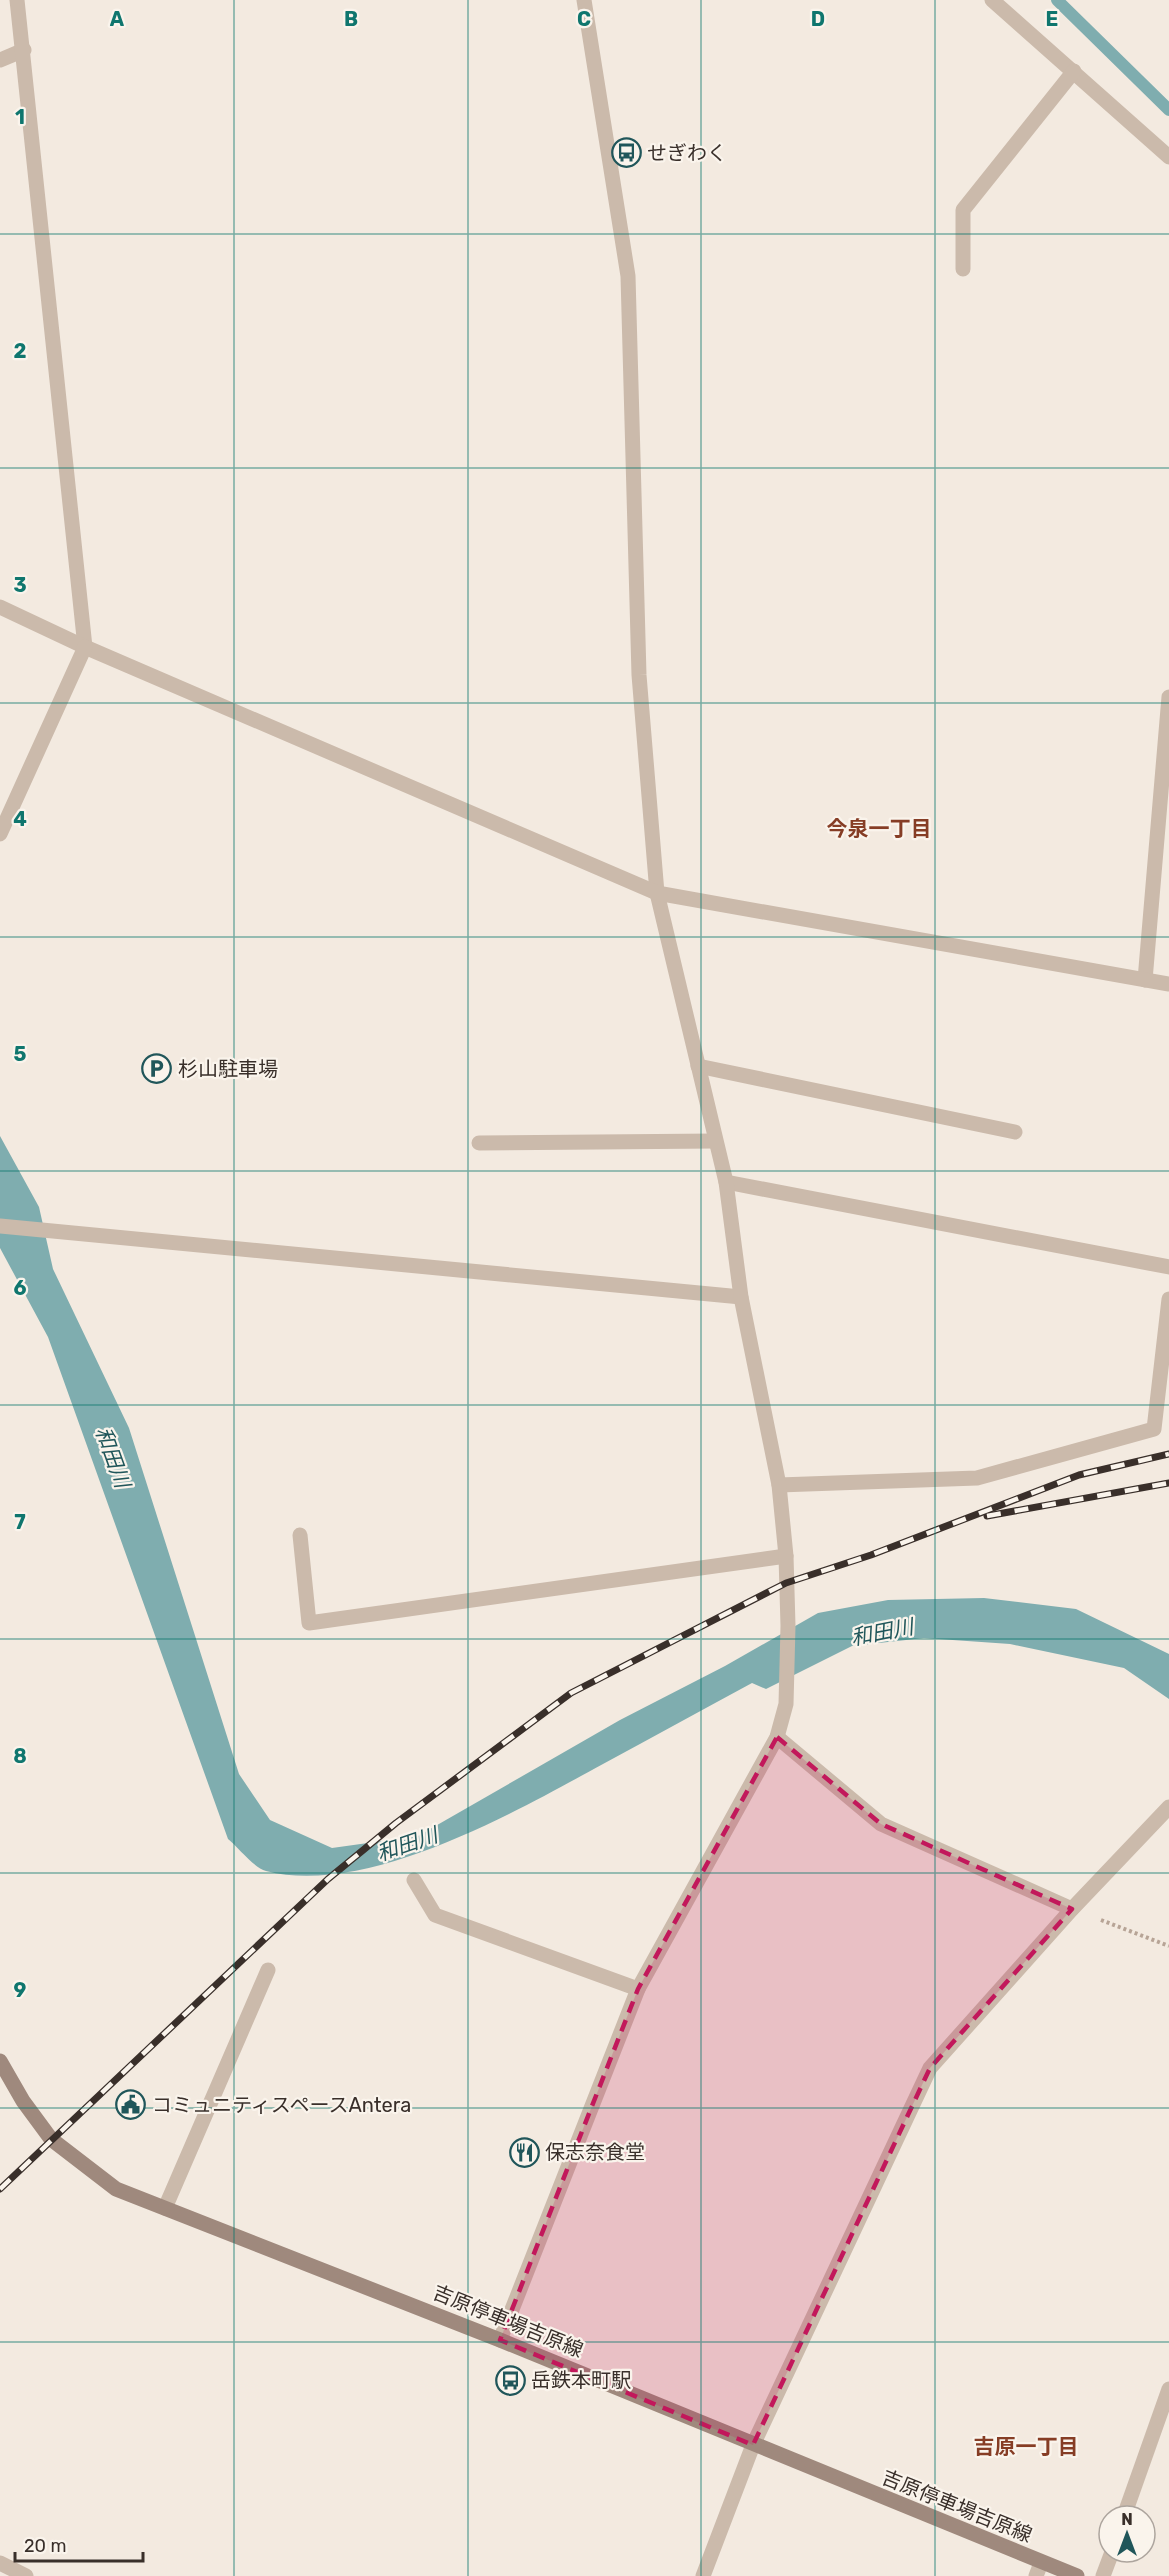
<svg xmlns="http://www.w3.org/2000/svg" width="1169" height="2576" viewBox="0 0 1169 2576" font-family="Rubik,'Noto Sans JP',sans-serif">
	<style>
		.water { fill: #7fadaf }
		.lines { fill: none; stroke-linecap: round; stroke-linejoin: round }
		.stream { stroke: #7fadaf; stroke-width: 12 }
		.path { stroke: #b7a496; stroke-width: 4; stroke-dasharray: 3 3; stroke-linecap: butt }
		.service { stroke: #cbbaab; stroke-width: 15 }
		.minor { stroke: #cbbaab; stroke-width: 15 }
		.tertiary { stroke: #cbbaab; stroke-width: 15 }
		.secondary { stroke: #9f897d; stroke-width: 15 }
		.rail-casing { stroke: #392f2a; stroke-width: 7 }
		.rail { stroke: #faf4ec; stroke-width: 4.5; stroke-dasharray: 14; stroke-linecap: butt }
		.marked { fill: #c2185b; fill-opacity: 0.2; stroke: #c2185b; stroke-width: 4.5; stroke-dasharray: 12 8; stroke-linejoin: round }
		.grid { fill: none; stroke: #0f766e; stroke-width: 1.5; stroke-opacity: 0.55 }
		.labels { text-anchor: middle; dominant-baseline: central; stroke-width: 4.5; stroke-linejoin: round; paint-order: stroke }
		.poi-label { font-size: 20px; fill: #392f2a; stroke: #faf4ec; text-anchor: start }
		.street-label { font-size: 20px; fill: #392f2a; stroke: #faf4ec }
		.neighbourhood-label { font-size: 21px; font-weight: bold; fill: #863d25; stroke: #faf4ec }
		.water-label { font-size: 21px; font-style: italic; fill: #20565a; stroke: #faf4ec }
		.grid-label { font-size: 20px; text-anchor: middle; font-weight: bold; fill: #0f766e; stroke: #faf4ec; stroke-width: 4.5; stroke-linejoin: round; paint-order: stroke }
	</style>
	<rect width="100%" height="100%" fill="#f3eae0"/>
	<!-- water -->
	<path class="water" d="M 0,1136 L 39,1207 L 53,1269 L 129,1428 L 239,1774 L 270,1820 L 332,1848 L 418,1836 L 620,1720 L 725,1666 L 818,1613 L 888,1600 L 984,1598 L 1076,1609 L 1169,1654 L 1169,1699 L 1124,1668 L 1010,1644 L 924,1638 L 852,1646 L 766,1689 L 752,1683 C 702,1710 653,1737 603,1764 C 517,1811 367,1897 266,1871 C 254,1868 238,1847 228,1839 L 48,1337 L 0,1248 Z"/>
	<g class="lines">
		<!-- stream -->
		<polyline class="stream" points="1057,0 1169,110"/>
		<!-- path -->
		<polyline class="path" points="1101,1920 1169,1946"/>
		<!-- service -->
		<g class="service">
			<polyline points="0,60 24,50"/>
			<polyline points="1124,2516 1169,2389"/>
			<polyline points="1036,2576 1041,2563"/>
			<polyline points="1103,2576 1112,2552"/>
		</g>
		<!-- minor -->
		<g class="minor">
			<polyline points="17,0 85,647"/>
			<polyline points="992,0 1169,157"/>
			<polyline points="963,269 963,210 1074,71"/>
			<polyline points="1145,980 1169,697"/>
			<polyline points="698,1066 1015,1132"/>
			<polyline points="479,1143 715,1141"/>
			<polyline points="726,1182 1169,1267"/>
			<polyline points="0,1226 741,1297"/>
			<polyline points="779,1485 977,1478 1154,1429 1169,1299"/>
			<polyline points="300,1535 309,1623 786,1556"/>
			<polyline points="777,1737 881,1824 1072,1909"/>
			<polyline points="414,1880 435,1915 638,1989"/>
			<polyline points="165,2208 268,1970"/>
			<polyline points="500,2340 638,1989 777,1737 786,1704 788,1626 786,1556 779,1485 741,1297 726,1182 657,893 639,675 628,276 584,0"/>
			<polyline points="0,2563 26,2576"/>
			<polyline points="703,2576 753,2445 930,2068 1072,1909 1169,1807"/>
		</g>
		<!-- tertiary -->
		<g class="tertiary">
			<polyline points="0,607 85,647 657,893 1169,984"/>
			<polyline points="0,834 85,647"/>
		</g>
		<!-- secondary -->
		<polyline class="secondary" points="0,2061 23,2101 51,2139 116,2189 500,2340 1077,2576"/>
		<defs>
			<g id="rail">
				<polyline points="987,1516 1169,1483"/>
				<polyline points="0,2189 328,1879 396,1823 571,1693 786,1583 871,1555 1079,1475 1169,1454"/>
			</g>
		</defs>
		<!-- rail casing -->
		<use href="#rail" class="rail-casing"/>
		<!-- rail -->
		<use href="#rail" class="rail"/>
	</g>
	<!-- marked area -->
	<path class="marked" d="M 777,1737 L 881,1824 L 1072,1909 L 930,2068 L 753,2445 L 500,2340 L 638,1989 Z"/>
	<!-- grid -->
	<path class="grid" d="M 234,0 L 234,2576M 468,0 L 468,2576M 701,0 L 701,2576M 935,0 L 935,2576M 0,234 L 1169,234M 0,468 L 1169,468M 0,703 L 1169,703M 0,937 L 1169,937M 0,1171 L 1169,1171M 0,1405 L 1169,1405M 0,1639 L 1169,1639M 0,1873 L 1169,1873M 0,2108 L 1169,2108M 0,2342 L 1169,2342"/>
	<!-- icons -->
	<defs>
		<symbol id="bus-ring" viewBox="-11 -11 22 22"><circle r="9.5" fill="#faf4ec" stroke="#20565a" stroke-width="1.5"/><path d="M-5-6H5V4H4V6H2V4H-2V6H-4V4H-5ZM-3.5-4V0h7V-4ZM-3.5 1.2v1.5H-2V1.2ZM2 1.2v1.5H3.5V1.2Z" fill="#20565a"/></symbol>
		<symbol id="parking-ring" viewBox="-11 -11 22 22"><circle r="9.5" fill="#faf4ec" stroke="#20565a" stroke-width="1.5"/><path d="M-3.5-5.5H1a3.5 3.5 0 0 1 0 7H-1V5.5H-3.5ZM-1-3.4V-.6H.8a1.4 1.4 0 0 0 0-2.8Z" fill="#20565a"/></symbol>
		<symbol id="civic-ring" viewBox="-11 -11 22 22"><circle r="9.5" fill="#faf4ec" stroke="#20565a" stroke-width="1.5"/><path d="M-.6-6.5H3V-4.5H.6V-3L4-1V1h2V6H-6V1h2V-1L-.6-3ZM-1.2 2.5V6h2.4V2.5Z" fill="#20565a"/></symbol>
		<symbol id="restaurant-ring" viewBox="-11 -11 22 22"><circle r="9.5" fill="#faf4ec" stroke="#20565a" stroke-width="1.5"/><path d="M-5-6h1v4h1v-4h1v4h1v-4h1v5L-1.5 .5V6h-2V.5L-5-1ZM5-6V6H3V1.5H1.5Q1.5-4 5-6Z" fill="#20565a"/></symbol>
	</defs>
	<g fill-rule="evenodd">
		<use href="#bus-ring" x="610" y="136" width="33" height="33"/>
		<use href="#parking-ring" x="140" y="1052" width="33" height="33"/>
		<use href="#civic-ring" x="114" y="2088" width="33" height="33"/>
		<use href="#restaurant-ring" x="508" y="2136" width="33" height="33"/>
		<use href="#bus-ring" x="494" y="2364" width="33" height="33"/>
	</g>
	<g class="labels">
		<!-- poi labels -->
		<g class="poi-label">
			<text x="647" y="153">せぎわく</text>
			<text x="178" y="1069">杉山駐車場</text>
			<text x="152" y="2105">コミュニティスペースAntera</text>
			<text x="545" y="2152">保志奈食堂</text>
			<text x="531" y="2380">岳鉄本町駅</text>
		</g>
		<!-- street labels -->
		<g class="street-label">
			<text transform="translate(508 2321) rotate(22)">吉原停車場吉原線</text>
			<text transform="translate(957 2506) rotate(22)">吉原停車場吉原線</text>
		</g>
		<!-- neighbourhood labels -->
		<g class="neighbourhood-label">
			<text x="879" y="828">今泉一丁目</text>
			<text x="1026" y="2446">吉原一丁目</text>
		</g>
		<!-- water labels -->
		<g class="water-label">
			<text transform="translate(113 1457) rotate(70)">和田川</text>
			<text transform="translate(882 1632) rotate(-11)">和田川</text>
			<text transform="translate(407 1844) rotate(-19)">和田川</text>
		</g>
	</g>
	<g class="grid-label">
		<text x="117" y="26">A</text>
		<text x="351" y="26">B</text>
		<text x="584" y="26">C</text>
		<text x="818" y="26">D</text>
		<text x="1052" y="26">E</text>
		<text x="20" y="124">1</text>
		<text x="20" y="358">2</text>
		<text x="20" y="592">3</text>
		<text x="20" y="826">4</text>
		<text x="20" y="1061">5</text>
		<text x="20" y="1295">6</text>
		<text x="20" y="1529">7</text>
		<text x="20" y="1763">8</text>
		<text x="20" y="1997">9</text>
	</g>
	<!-- north arrow -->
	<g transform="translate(1127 2534)"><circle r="28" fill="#faf4ec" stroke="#ada59e" stroke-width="1.5"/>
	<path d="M0-4.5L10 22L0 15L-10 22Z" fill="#20565a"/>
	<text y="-9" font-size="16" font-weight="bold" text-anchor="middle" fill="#392f2a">N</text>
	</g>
	<!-- scale -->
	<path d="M15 2552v9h128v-9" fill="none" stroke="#392f2a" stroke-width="3"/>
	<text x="24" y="2552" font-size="18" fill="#392f2a" stroke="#faf4ec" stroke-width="4.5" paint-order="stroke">20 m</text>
</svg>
